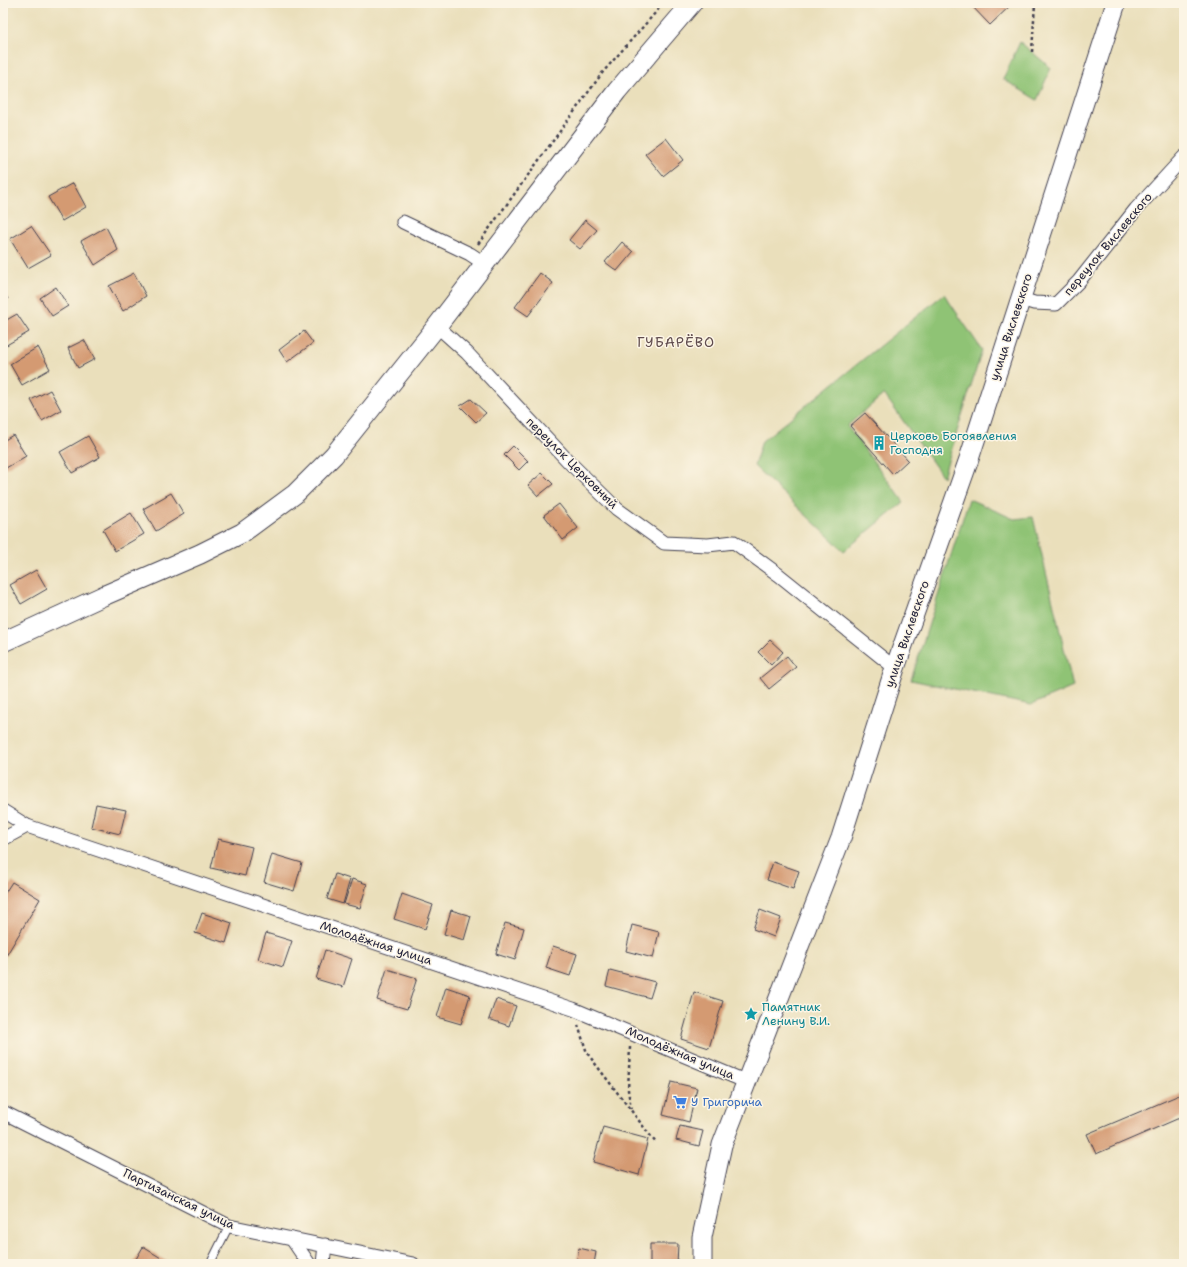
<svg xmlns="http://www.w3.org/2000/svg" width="1187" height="1267" viewBox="0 0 1187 1267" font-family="'Shantell Sans',sans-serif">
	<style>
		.green { fill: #8fc374; stroke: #587258 }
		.building { fill: #d49a72 }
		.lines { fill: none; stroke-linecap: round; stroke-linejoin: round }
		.lane-casing { stroke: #403e4e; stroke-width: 9 }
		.street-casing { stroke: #403e4e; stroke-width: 15 }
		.secondary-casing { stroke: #403e4e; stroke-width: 21 }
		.path { stroke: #403e4e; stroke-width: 2.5; stroke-dasharray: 3 3; stroke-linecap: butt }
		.lane { stroke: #fff; stroke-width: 7 }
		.street { stroke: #fff; stroke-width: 13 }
		.secondary { stroke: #fff; stroke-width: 19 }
		.labels { text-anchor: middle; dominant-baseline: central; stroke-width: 3; stroke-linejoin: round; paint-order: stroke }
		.street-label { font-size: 12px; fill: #22223b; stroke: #fcf5e5 }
		.culture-label { font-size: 12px; fill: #0d838f; stroke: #fcf5e5; text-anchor: start }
		.shop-label { font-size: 12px; fill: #366cbe; stroke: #fcf5e5; text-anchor: start }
		.quarter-label { font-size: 14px; letter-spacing: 1px; fill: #604c4e; stroke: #fcf5e5 }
	</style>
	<rect width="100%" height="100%" fill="#fcf5e5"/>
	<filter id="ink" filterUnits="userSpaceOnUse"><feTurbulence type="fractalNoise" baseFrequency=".025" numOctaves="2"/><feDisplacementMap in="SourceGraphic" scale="8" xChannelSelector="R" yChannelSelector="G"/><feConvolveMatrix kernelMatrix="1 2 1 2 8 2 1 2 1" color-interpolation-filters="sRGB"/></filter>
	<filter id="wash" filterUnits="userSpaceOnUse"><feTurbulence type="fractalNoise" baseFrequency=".012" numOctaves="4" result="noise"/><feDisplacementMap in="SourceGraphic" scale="16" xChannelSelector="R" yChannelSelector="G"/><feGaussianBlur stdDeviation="0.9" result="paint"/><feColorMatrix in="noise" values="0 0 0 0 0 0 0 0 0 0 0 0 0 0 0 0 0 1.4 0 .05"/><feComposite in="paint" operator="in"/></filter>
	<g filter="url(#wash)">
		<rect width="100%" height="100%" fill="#eadfbb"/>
		<!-- green -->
		<g class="green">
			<polygon points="1020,42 1051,68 1037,100 1003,79"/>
			<polygon points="944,294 982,350 943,477 884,394 847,426 904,502 844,551 754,466 762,441"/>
			<polygon points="969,499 1014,519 1033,517 1073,687 1031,705 911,680"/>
		</g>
		<g id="blocks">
			<!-- building -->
			<g class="building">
				<polygon points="969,3 1013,3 990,25"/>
				<polygon points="666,138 683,160 663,176 645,154"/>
				<polygon points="73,183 86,207 62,221 48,197"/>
				<polygon points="585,220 597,230 580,249 569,240"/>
				<polygon points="31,226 51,255 28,268 10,239"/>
				<polygon points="106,227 118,250 95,265 81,241"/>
				<polygon points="622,242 633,252 617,271 605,262"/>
				<polygon points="134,273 146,296 123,311 109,286"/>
				<polygon points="540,273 553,283 528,316 515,307"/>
				<polygon points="56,287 68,306 52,316 40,298"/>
				<polygon points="3,291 8,299 3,302"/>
				<polygon points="17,314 29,332 3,347 3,322"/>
				<polygon points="304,331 313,343 287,362 279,350"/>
				<polygon points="84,340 95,359 78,368 68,348"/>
				<polygon points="38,347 50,369 22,385 10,364"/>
				<polygon points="50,390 61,410 42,421 31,400"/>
				<polygon points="471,399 486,413 476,422 460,406"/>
				<polygon points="865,413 908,460 893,474 850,426"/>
				<polygon points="13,435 26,456 6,468 3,463 3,441"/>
				<polygon points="88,436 100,457 72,473 60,452"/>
				<polygon points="513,446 528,461 519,470 504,455"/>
				<polygon points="542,473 553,484 538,496 528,485"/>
				<polygon points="171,493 184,514 156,531 143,509"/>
				<polygon points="559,504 578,528 563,540 544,515"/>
				<polygon points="131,513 144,534 115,551 103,530"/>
				<polygon points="36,570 47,589 21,604 10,585"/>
				<polygon points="770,640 783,652 771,665 758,652"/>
				<polygon points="787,656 796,667 769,689 760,678"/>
				<polygon points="96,804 126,810 120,834 91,827"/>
				<polygon points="218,839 252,847 245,876 211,868"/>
				<polygon points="272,854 302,863 294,891 264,882"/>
				<polygon points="773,862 799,871 793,889 767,880"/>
				<polygon points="335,874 350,879 343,904 327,899"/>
				<polygon points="352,879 367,884 360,908 344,904"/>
				<polygon points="12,882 40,899 6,956 3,954 3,896"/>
				<polygon points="402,894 433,905 425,929 394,919"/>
				<polygon points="451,910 471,916 464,940 444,934"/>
				<polygon points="760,910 781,918 774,937 753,929"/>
				<polygon points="202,913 232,923 226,943 195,933"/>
				<polygon points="505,923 524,928 515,960 496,954"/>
				<polygon points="632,925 659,932 653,958 626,951"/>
				<polygon points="266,933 292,941 283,967 258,959"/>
				<polygon points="553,946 577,954 570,976 546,968"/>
				<polygon points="325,950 352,959 343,987 316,979"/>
				<polygon points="387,969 417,978 407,1009 377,1000"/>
				<polygon points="610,970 655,982 650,998 606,986"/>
				<polygon points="446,987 470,995 461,1024 437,1017"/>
				<polygon points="694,992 723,1001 709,1048 681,1039"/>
				<polygon points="496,999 516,1006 509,1026 489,1019"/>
				<polygon points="671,1082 697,1088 689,1122 663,1115"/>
				<polygon points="1184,1093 1184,1116 1096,1154 1087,1134"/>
				<polygon points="680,1126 703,1131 699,1146 676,1140"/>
				<polygon points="603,1127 648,1139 639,1175 593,1162"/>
				<polygon points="650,1244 678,1244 677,1264 650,1264"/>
				<polygon points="143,1247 171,1264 133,1264"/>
				<polygon points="579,1248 596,1252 594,1264 576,1264"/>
			</g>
		</g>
	</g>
	<g filter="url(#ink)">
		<use href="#blocks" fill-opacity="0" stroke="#403e4e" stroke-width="1"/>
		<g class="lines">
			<defs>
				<polyline id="lane" points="210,1264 229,1226"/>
				<g id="street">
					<polyline points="403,222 470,254 485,264"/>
					<polyline points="1021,299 1034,303 1056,304 1079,281 1136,209 1184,157"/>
					<polyline points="437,326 467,353 569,462 617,509 664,543 708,545 734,542 779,575 895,668"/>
					<polyline points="3,811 27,826 573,1009 747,1082"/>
					<polyline points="3,839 27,826"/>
					<polyline points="3,1112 229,1226 413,1264"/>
					<polyline points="292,1239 309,1264"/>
					<polyline points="323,1264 325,1245"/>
				</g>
				<g id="secondary">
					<polyline points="3,642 103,596 200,554 242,533 295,494 334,455 437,326 617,91 692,3"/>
					<polyline points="702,1264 702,1237 722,1145 841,838 895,668 969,459 1116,3"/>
				</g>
			</defs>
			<!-- lane casing -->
			<use href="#lane" class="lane-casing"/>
			<!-- street casing -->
			<use href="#street" class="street-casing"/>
			<!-- secondary casing -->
			<use href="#secondary" class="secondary-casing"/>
			<!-- path -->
			<g class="path">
				<polyline points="1032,52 1035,3"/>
				<polyline points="478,244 603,72 664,3"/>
				<polyline points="578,1025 587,1053 656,1143"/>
				<polyline points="630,1047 628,1090 631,1109"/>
			</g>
			<!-- lane -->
			<use href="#lane" class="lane"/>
			<!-- street -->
			<use href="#street" class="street"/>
			<!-- secondary -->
			<use href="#secondary" class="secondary"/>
		</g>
	</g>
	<!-- icons -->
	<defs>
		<symbol id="building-bare" viewBox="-9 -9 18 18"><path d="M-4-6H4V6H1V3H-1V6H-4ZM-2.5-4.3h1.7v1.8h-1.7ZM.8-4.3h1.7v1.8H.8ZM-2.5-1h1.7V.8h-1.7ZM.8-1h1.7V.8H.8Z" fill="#0f9aa8" stroke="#fcf5e5" stroke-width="2.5" paint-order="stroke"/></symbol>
		<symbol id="sight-bare" viewBox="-9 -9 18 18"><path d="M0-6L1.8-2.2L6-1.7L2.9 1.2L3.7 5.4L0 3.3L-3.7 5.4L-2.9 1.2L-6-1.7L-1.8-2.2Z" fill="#0f9aa8" stroke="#fcf5e5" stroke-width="2.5" paint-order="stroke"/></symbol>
		<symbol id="supermarket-bare" viewBox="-9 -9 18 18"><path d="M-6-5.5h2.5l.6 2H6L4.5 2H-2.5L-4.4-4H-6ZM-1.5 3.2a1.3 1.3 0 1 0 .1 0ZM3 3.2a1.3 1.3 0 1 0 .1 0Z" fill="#3f7fe0" stroke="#fcf5e5" stroke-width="2.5" paint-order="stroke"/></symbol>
	</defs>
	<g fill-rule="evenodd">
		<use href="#building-bare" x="869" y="433" width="20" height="20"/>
		<use href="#sight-bare" x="741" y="1004" width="20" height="20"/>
		<use href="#supermarket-bare" x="670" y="1092" width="20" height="20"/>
	</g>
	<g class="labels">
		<!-- street labels -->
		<g class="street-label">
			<text transform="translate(1108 244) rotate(-50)">переулок Вислевского</text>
			<text transform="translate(1011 327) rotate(-72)">улица Вислевского</text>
			<text transform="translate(572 463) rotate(45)">переулок Церковный</text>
			<text transform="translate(907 634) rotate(-71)">улица Вислевского</text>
			<text transform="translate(376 943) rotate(18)">Молодёжная улица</text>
			<text transform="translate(680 1053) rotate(23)">Молодёжная улица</text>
			<text transform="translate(179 1199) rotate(26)">Партизанская улица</text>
		</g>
		<!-- culture labels -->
		<g class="culture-label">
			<text x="890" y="436">Церковь Богоявления<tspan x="890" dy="14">Господня</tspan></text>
			<text x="762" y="1007">Памятник<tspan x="762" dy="14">Ленину В.И.</tspan></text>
		</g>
		<!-- shop labels -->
		<g class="shop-label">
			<text x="691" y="1102">У Григорича</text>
		</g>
		<!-- quarter labels -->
		<g class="quarter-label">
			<text x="676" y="342">ГУБАРЁВО</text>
		</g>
	</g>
	<!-- margin -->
	<rect width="1187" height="1267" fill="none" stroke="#fcf5e5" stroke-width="16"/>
</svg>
